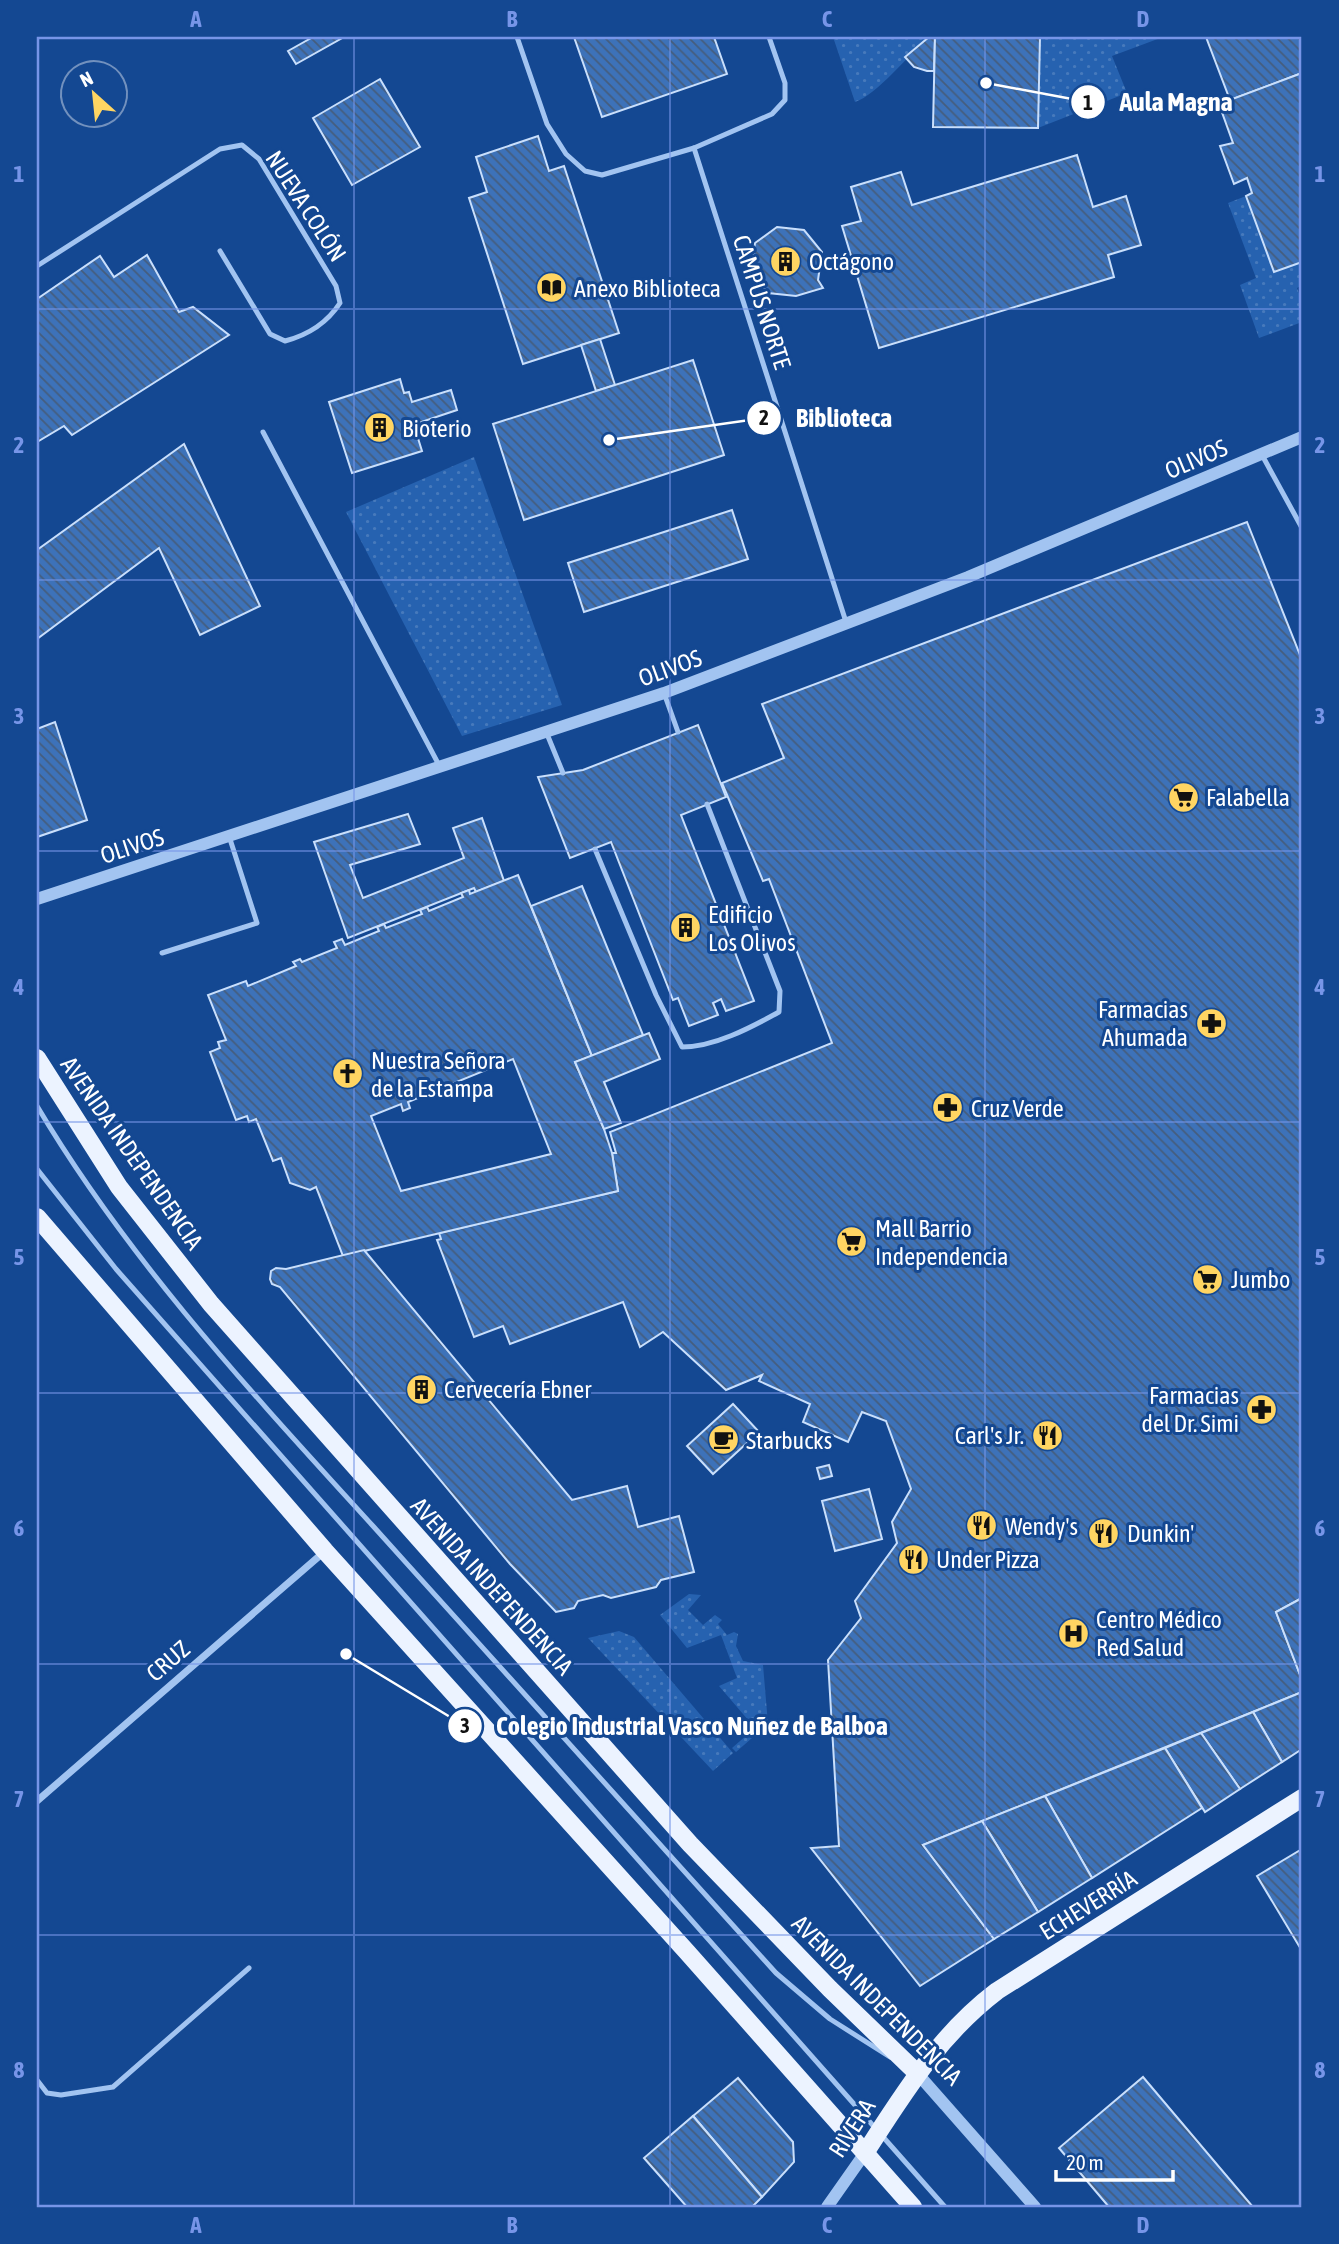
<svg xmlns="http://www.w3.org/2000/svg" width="1339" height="2244" viewBox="0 0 1339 2244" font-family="'Asap Condensed',sans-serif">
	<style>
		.green { fill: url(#green-dots) }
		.building { fill: url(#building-back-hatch); stroke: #c9dffc; stroke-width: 2; fill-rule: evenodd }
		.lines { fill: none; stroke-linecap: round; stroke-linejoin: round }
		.service { stroke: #a2c4f1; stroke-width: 5 }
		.minor { stroke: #a2c4f1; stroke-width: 7 }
		.tertiary { stroke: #a2c4f1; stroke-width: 12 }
		.primary { stroke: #ecf3ff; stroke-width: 18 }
		.grid { fill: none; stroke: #7795e8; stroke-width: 2; stroke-opacity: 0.55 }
		.labels { text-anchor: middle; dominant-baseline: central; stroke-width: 6; stroke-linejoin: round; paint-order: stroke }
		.street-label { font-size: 24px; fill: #fff; stroke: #144892 }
		.poi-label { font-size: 24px; fill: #fff; stroke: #144892; text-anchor: start }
		.leader { fill: none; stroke: #fff; stroke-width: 2.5 }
		.callout-dot { fill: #fff; stroke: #144892; stroke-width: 2.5 }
		.mark-label { font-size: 21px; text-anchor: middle; font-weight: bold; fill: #111 }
		.callout-label { font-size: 26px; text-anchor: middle; font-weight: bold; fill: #fff; stroke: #144892; stroke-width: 6; stroke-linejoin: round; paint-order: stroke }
		.neatline { fill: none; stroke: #7795e8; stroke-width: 2.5 }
		.grid-label { font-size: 23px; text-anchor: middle; font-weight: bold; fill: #7795e8 }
	</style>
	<defs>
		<pattern id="green-dots" width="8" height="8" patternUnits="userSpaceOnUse" patternTransform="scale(1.75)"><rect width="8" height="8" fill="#2662b0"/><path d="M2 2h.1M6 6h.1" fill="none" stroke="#477abc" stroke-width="1.8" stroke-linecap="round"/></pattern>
		<pattern id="building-back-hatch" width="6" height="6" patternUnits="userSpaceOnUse" patternTransform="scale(1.75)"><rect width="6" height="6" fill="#3d72b9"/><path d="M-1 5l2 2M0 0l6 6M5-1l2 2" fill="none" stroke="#455d7d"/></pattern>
	</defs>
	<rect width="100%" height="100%" fill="#144892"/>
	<!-- green -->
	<g class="green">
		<path d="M 833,37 L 929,37 C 909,54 877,95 855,102 Z"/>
		<polygon points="1040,37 1163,37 1112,56 1127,93 1038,128"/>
		<polygon points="1246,196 1274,272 1302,262 1302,285 1297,288 1302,302 1302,322 1259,338 1240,285 1256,278 1228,203"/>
		<polygon points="474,457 562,705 462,736 346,512"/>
		<polygon points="689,1594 701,1595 688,1610 703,1625 715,1615 722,1620 718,1624 727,1635 734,1632 738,1634 736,1646 743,1661 763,1665 768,1724 736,1752 732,1748 755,1728 719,1686 737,1678 721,1635 687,1648 660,1615"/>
		<polygon points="619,1631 634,1637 733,1753 713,1771 588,1638"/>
	</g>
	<!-- building -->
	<g class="building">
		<polygon points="313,37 344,37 296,64 288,51"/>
		<polygon points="574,37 714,37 727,74 602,117"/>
		<polygon points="929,37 935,37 934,71 927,71 914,67 905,57"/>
		<polygon points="935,37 1040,37 1038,128 933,127"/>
		<polygon points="1206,37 1302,37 1302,73 1230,100"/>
		<polygon points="1302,73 1302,262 1274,272 1246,196 1252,193 1247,178 1234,184 1220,146 1233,143 1219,104"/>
		<polygon points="380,79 420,147 352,185 313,118"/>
		<polygon points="538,136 549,171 564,166 619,333 523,364 469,198 487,192 476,157"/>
		<polygon points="1077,155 1093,207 1126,196 1141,245 1108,255 1114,277 879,348 842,226 861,221 851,187 901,172 912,205"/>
		<polygon points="777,227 804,230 822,252 818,280 823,288 796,296 768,293 751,271 755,243"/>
		<polygon points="147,255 179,312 193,307 229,335 72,435 64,426 37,442 37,299 100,256 114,277"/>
		<polygon points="600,339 615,385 596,391 581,345"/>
		<polygon points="693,360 724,455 524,520 493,424"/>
		<polygon points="400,379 404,393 409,392 412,402 451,390 457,410 418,423 422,433 417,435 422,451 352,473 329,402"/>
		<polygon points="184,444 260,606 200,635 159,548 37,639 37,550"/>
		<polygon points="732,510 748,559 584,612 568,563"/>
		<polygon points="1247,522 1302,660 1302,1598 1276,1612 1302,1680 1302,1692 923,1845 994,1939 920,1986 811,1848 839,1846 828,1660 861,1618 855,1601 897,1543 892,1522 911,1489 886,1421 862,1412 848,1442 803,1422 810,1404 759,1381 762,1375 726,1390 663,1332 640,1347 623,1302 510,1344 503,1326 474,1337 437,1240 441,1239 439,1233 618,1191 612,1153 616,1153 610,1132 832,1043 769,879 763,881 722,783 784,758 762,704"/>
		<polygon points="55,722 87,820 37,837 37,729"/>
		<polygon points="698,725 726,797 681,815 754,1001 726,1011 721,999 713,1003 718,1015 689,1026 678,998 673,1000 611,842 570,858 538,777 583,770"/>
		<polygon points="408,814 420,844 350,865 363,898 464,858 453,828 482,818 504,881 476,892 474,888 348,938 314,842"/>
		<path d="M 518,875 L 592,1056 L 575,1062 L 604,1129 L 612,1153 L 618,1191 L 343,1256 L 316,1187 L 310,1190 L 290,1183 L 281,1158 L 273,1161 L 256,1119 L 249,1122 L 247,1116 L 236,1120 L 210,1052 L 220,1048 L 218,1042 L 226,1040 L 208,995 L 246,981 L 248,986 L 296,966 L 293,962 L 300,959 L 302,962 L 337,948 L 334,942 L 342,939 L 345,945 L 379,931 L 377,927 L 384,924 L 386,928 L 422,914 L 420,910 L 427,907 L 429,911 L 463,897 L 461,893 L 469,890 L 470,894 ZM 513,1059 L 551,1154 L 401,1191 L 371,1116 L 401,1104 L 403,1111 L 410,1108 L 408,1102 L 442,1088 L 444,1093 L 451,1090 L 449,1085 Z"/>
		<polygon points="582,886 643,1035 592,1056 531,906"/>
		<polygon points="649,1033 660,1059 604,1082 621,1123 604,1129 575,1062"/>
		<polygon points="364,1250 572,1500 627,1486 638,1527 679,1516 694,1572 661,1580 656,1587 611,1598 603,1595 578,1601 574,1608 556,1612 510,1564 280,1287 272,1284 270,1279 271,1271 276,1268 286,1269"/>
		<polygon points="733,1404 759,1432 713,1474 687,1446"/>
		<polygon points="829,1465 832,1476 820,1479 817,1468"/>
		<polygon points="869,1489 882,1539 835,1551 822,1501"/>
		<polygon points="1302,1598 1302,1680 1276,1612"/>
		<polygon points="1302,1692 1302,1749 1282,1762 1253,1712"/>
		<polygon points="1253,1712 1282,1762 1240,1789 1201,1733"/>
		<polygon points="1201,1733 1240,1789 1205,1812 1165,1748"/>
		<polygon points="1165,1748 1202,1808 1092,1878 1045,1796"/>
		<polygon points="1045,1796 1092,1878 1038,1912 982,1821"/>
		<polygon points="982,1821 1038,1912 994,1939 923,1845"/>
		<polygon points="1302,1849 1302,1951 1257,1876"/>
		<polygon points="1143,2077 1253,2207 1109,2207 1059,2148"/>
		<polygon points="738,2078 793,2142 794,2162 762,2197 693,2116"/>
		<polygon points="693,2116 762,2197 752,2207 687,2207 644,2158"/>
	</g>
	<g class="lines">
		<!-- service -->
		<g class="service">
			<polyline points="517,37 547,124 566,154 585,171 602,175 694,148 772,114 785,100 785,83 769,37"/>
			<polyline points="694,148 846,622"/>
			<path d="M 37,266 L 220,149 L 242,145 L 259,159 L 336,286 L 340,303 C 327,323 308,335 285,341 L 270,334 L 220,251"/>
			<polyline points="263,432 440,767"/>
			<polyline points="1262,455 1302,528"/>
			<polyline points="664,693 678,732"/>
			<polyline points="547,734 563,773"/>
			<path d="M 595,849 L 656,995 L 682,1047 C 714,1047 750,1028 779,1012 L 780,991 L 707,804"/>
			<polyline points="162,953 257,923 229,836"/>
			<path d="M 37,1106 C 129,1261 252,1393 373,1526 C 507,1675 642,1823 776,1973 L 830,2019 L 890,2057"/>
			<polyline points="37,1169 116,1269 945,2207"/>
			<polyline points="37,2080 47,2093 61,2095 113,2087 249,1968"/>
		</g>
		<!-- minor -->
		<polyline class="minor" points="37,1801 324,1552"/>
		<!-- tertiary -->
		<g class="tertiary">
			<polyline points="37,899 664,693 968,577 1302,437"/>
			<polyline points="917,2073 1035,2207"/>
			<polyline points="827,2207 865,2153"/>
		</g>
		<!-- primary -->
		<g class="primary">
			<polyline points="37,1058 119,1187 211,1304 690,1844 830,1989 917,2073"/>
			<polyline points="37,1217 325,1551 687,1952 913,2207"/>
			<path d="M 865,2153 C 904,2093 939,2035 997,1991 L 1302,1798"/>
		</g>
	</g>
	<!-- grid -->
	<path class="grid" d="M 354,37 L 354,2207M 670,37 L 670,2207M 985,37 L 985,2207M 37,309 L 1302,309M 37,580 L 1302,580M 37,851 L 1302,851M 37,1122 L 1302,1122M 37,1393 L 1302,1393M 37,1664 L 1302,1664M 37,1935 L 1302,1935"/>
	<!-- icons -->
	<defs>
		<symbol id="building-disc" viewBox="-11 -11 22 22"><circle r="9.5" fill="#ffd562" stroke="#144892"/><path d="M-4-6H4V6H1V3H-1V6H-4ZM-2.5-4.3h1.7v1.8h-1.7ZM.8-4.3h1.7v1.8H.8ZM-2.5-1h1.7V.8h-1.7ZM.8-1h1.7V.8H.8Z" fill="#111"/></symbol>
		<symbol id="library-disc" viewBox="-11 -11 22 22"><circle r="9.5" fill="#ffd562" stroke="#144892"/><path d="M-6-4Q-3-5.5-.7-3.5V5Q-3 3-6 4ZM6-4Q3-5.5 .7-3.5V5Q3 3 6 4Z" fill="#111"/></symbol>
		<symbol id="supermarket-disc" viewBox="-11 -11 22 22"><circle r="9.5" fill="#ffd562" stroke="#144892"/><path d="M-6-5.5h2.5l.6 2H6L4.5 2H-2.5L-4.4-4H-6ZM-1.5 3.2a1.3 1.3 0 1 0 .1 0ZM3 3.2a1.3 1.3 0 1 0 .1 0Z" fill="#111"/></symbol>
		<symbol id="pharmacy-disc" viewBox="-11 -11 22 22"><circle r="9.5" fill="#ffd562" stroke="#144892"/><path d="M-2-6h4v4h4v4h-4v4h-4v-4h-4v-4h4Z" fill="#111"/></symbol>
		<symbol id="church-disc" viewBox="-11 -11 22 22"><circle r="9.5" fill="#ffd562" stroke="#144892"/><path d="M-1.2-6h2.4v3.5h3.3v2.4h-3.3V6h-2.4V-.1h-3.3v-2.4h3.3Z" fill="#111"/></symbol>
		<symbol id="restaurant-disc" viewBox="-11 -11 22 22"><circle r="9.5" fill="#ffd562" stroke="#144892"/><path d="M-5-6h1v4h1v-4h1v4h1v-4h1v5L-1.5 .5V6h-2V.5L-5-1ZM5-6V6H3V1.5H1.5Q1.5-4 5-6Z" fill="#111"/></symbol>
		<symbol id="cafe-disc" viewBox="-11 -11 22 22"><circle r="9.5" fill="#ffd562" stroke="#144892"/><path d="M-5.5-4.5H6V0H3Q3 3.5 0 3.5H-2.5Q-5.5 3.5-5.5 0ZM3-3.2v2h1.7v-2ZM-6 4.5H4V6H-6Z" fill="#111"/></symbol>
		<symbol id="hospital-disc" viewBox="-11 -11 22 22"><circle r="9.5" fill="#ffd562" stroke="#144892"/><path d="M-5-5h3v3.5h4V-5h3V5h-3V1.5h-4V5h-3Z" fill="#111"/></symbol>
	</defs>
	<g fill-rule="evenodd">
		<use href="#building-disc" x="768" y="244" width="35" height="35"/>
		<use href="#library-disc" x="534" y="270" width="35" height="35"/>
		<use href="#building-disc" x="362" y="410" width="35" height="35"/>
		<use href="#supermarket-disc" x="1166" y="780" width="35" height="35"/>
		<use href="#building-disc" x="668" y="910" width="35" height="35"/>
		<use href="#pharmacy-disc" x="1194" y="1006" width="35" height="35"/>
		<use href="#church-disc" x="330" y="1056" width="35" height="35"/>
		<use href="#pharmacy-disc" x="930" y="1090" width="35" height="35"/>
		<use href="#supermarket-disc" x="834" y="1224" width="35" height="35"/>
		<use href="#supermarket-disc" x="1190" y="1262" width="35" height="35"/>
		<use href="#building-disc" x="404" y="1372" width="35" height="35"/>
		<use href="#pharmacy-disc" x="1244" y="1392" width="35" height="35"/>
		<use href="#restaurant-disc" x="1030" y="1418" width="35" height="35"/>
		<use href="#cafe-disc" x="706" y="1422" width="35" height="35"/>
		<use href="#restaurant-disc" x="964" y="1508" width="35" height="35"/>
		<use href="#restaurant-disc" x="1086" y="1516" width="35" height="35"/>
		<use href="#restaurant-disc" x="896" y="1542" width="35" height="35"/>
		<use href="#hospital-disc" x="1056" y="1616" width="35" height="35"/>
	</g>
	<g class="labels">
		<!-- street labels -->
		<g class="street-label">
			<text transform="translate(306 206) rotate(57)">NUEVA COLÓN</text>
			<text transform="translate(762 302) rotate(72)">CAMPUS NORTE</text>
			<text transform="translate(1196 459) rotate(-23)">OLIVOS</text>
			<text transform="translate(670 668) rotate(-20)">OLIVOS</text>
			<text transform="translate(132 846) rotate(-18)">OLIVOS</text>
			<text transform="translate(132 1153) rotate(55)">AVENIDA INDEPENDENCIA</text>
			<text transform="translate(492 1586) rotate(48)">AVENIDA INDEPENDENCIA</text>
			<text transform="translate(168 1661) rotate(-41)">CRUZ</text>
			<text transform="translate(1088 1905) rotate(-32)">ECHEVERRÍA</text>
			<text transform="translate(877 2000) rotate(45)">AVENIDA INDEPENDENCIA</text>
			<text transform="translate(852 2128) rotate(-57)">RIVERA</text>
		</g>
		<!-- poi labels -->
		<g class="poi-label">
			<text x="809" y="261">Octágono</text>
			<text x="574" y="288">Anexo Biblioteca</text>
			<text x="402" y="428">Bioterio</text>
			<text x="1206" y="797">Falabella</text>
			<text x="708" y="914">Edificio<tspan x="708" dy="28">Los Olivos</tspan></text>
			<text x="1188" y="1009" text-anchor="end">Farmacias<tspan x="1188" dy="28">Ahumada</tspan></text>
			<text x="371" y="1060">Nuestra Señora<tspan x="371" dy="28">de la Estampa</tspan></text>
			<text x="971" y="1108">Cruz Verde</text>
			<text x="875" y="1228">Mall Barrio<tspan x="875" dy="28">Independencia</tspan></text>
			<text x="1231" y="1279">Jumbo</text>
			<text x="444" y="1389">Cervecería Ebner</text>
			<text x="1239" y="1395" text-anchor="end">Farmacias<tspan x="1239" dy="28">del Dr. Simi</tspan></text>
			<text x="1024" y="1435" text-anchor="end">Carl's Jr.</text>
			<text x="746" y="1440">Starbucks</text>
			<text x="1005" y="1526">Wendy's</text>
			<text x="1127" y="1533">Dunkin'</text>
			<text x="936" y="1559">Under Pizza</text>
			<text x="1096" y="1619">Centro Médico<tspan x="1096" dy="28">Red Salud</tspan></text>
		</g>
	</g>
	<!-- callouts -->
	<path class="leader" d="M986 83L1088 102M609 440L764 418M346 1654L465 1726"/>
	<g class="callout-dot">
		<circle cx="986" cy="83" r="7"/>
		<circle cx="609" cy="440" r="7"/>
		<circle cx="346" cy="1654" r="7"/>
		<circle cx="1088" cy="102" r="18"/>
		<circle cx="764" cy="418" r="18"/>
		<circle cx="465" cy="1726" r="18"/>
	</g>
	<g class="mark-label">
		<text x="1088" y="110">1</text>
		<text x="764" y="425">2</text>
		<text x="465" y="1733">3</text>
	</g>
	<g class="callout-label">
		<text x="1176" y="111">Aula Magna</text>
		<text x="844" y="427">Biblioteca</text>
		<text x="692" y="1735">Colegio Industrial Vasco Nuñez de Balboa</text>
	</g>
	<!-- border -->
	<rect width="1339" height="2244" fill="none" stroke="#144892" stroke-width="77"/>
	<!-- north arrow -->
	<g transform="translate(94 94) rotate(333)"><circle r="33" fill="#144892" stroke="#7291be" stroke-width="2"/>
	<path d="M0-5L12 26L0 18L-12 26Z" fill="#ffd562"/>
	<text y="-10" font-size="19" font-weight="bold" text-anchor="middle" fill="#ffffff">N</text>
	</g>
	<!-- scale -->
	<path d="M1056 2170v10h117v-10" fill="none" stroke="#ffffff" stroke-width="3.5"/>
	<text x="1066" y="2170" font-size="21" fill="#ffffff" stroke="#144892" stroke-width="5" paint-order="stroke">20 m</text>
	<rect x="38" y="38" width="1262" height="2168" class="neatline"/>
	<g class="grid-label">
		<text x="196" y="27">A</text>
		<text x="512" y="27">B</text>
		<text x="827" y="27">C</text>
		<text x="1143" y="27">D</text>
		<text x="19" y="182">1</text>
		<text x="1320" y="182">1</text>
		<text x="19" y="453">2</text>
		<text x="1320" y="453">2</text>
		<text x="19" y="724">3</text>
		<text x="1320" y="724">3</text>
		<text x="19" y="995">4</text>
		<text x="1320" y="995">4</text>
		<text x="19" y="1265">5</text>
		<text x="1320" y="1265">5</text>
		<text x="19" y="1536">6</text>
		<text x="1320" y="1536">6</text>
		<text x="19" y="1807">7</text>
		<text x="1320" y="1807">7</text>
		<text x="19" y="2078">8</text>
		<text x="1320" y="2078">8</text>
		<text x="196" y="2233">A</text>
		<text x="512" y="2233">B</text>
		<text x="827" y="2233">C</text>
		<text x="1143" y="2233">D</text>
	</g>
</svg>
